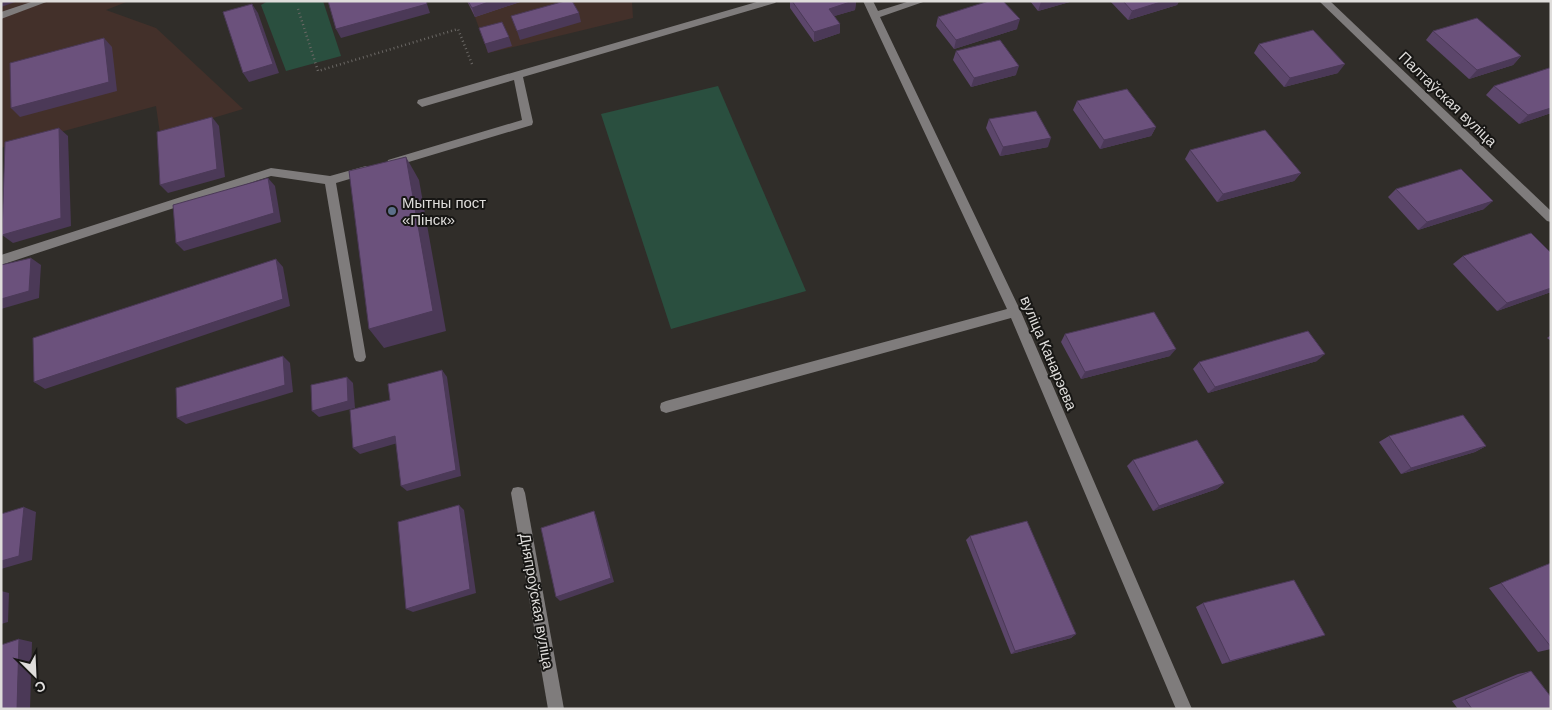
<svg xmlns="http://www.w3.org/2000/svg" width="1552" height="710" viewBox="0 0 1552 710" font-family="Arial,sans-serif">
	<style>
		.industrial { fill: #43302a }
		.green { fill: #2a4f3f }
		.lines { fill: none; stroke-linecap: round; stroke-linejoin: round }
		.path { stroke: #6b6865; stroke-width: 2.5; stroke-dasharray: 1 3; stroke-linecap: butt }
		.minor { fill: #7f7c7c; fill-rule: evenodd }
		.wall { fill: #5c466b }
		.shaded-wall { fill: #4b3957 }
		.building { fill: #6b517c; stroke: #4b3957 }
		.service-dot { fill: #5c6f8a; stroke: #171614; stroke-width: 2 }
		.labels { text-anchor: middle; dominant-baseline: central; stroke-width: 4; stroke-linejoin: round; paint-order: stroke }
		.street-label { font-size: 15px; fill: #dfdddb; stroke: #171614 }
		.poi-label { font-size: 15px; fill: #dfdddb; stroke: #171614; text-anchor: start }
	</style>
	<rect width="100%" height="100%" fill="#302d29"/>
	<!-- industrial -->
	<g class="industrial">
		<polygon points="1,1 129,1 106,10 156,28 243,109 160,134 156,106 1,148"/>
		<polygon points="467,1 632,1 633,18 488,53 475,17"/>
	</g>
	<!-- green -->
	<g class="green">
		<polygon points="268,1 323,1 341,56 286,71 261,5"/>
		<polygon points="718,86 806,291 671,329 601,114"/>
	</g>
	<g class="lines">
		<!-- path -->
		<polyline class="path" points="298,9 318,71 458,29 472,64"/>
		<!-- minor -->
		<g class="minor">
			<polygon points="34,1 49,1 1,19 1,12"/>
			<polygon points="760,1 777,1 775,3 523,77 533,122 532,125 392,167 387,163 388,160 522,120 514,80 422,107 417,103 418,100"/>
			<polygon points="863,1 873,1 878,11 910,1 926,1 880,17 1021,312 1192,709 1176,709 1011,318 666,413 661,411 660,407 661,403 666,401 1007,309"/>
			<polygon points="1319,1 1330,1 1551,211 1551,222 1547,221"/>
			<polygon points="366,166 371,170 370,173 336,183 366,357 364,361 360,362 356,361 354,357 325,184 271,176 1,265 1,255 271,168 330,176"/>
			<polygon points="518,487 523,488 525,493 564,709 548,709 511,493 513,488"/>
		</g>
	</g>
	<!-- wall -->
	<g class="wall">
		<polygon points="467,1 523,1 475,17"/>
		<polygon points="790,1 856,1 855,10 834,16 840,24 840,33 814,42 790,8"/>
		<polygon points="1030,1 1073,1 1038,11"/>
		<polygon points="1110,1 1179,1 1177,5 1128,20"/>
		<polygon points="938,17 1017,29 954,49 936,26"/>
		<polygon points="1433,31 1521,56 1513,65 1469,79 1426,40"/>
		<polygon points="1259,44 1338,73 1284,87 1254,53"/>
		<polygon points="956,51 1016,75 971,87 953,60"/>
		<polygon points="1494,86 1551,113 1519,124 1486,95"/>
		<polygon points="1077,101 1156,127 1151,136 1100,149 1073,110"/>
		<polygon points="989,119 1048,147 1000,156 986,128"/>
		<polygon points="1190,150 1301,173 1294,181 1217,202 1185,159"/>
		<polygon points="1396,189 1484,209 1418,230 1388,197"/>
		<polygon points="1551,253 1551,292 1497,311 1453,264 1463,256"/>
		<polygon points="1065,334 1170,356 1081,379 1061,342"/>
		<polygon points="1551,335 1551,341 1547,338"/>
		<polygon points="1317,361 1208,393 1193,369 1199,362"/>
		<polygon points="1389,436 1486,446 1475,452 1401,474 1379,442"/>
		<polygon points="1133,460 1224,483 1217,489 1153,511 1127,466"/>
		<polygon points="970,536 1076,634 1071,638 1011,654 966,540"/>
		<polygon points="1551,563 1551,649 1538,652 1489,588"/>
		<polygon points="1203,603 1325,635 1315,638 1222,664 1196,607"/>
		<polygon points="1531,671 1551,709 1458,709 1452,701 1518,674"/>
	</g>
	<!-- shaded-wall -->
	<g class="shaded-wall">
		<polygon points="1,1 18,1 1,7"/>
		<polygon points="426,1 430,13 341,38 336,29"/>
		<polygon points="491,1 523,1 475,17 472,8"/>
		<polygon points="853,1 856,1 855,10 828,18 829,9"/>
		<polygon points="1073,1 1038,11 1041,2"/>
		<polygon points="1164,1 1179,1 1177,5 1128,20 1132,11"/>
		<polygon points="252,4 258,13 279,73 249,82 243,73"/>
		<polygon points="579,13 581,22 520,40 517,31"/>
		<polygon points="1020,19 1017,29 954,49 956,40"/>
		<polygon points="840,24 840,33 814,42 814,32"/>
		<polygon points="509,37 512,46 488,53 485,44"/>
		<polygon points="104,38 112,47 117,91 20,117 11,108"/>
		<polygon points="1521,56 1513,65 1469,79 1477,70"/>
		<polygon points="1345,64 1338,73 1284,87 1290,78"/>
		<polygon points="1019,66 1016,75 971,87 974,78"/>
		<polygon points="1551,108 1551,113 1519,124 1528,115"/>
		<polygon points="212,117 219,126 225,177 168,193 160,185"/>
		<polygon points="1156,127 1151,136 1100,149 1104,140"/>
		<polygon points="59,128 68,136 71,226 13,243 2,235"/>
		<polygon points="1051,138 1048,147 1000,156 1003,147"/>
		<polygon points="406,157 419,180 446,331 384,348 369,329"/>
		<polygon points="1301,173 1294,181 1217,202 1223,194"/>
		<polygon points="268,178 275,186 281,222 184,251 176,243"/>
		<polygon points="1493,201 1484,209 1418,230 1427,222"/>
		<polygon points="31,258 41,265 39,298 1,309 1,299"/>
		<polygon points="276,259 283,267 290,306 45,389 34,382"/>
		<polygon points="1551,288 1551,292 1497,311 1507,303"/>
		<polygon points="1176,349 1170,356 1081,379 1085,372"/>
		<polygon points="1325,354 1317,361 1208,393 1215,387"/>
		<polygon points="283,356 290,363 293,392 186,424 177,418"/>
		<polygon points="442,370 447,377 461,476 407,491 401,486"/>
		<polygon points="347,377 353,383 355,408 319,417 312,411"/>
		<polygon points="395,436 401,442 360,454 353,448"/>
		<polygon points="1486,446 1475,452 1401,474 1411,468"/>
		<polygon points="1224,483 1217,489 1153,511 1159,506"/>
		<polygon points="459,505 464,510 476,593 413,612 406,609"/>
		<polygon points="24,507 36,512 32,560 1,569 1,561"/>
		<polygon points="594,511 596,516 614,582 560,601 556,597"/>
		<polygon points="1,591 9,593 8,622 1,624"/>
		<polygon points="1076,634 1071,638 1011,654 1015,651"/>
		<polygon points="1325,635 1315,638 1222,664 1230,661"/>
		<polygon points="19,639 32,642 30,709 17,709"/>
	</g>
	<!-- building -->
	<g class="building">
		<polygon points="328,1 426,1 427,4 336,29"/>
		<polygon points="468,1 491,1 472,8"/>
		<polygon points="565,1 572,1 579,13 517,31 511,16"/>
		<polygon points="792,1 853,1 829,9 840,24 814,32"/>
		<polygon points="989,1 1003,1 1020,19 956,40 938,17"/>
		<polygon points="1123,1 1164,1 1132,11"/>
		<polygon points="252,4 273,64 243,73 223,12"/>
		<polygon points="1477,18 1521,56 1477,70 1433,31"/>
		<polygon points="502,22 509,37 485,44 479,28"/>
		<polygon points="1313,30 1345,64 1290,78 1259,44"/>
		<polygon points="104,38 109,82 11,108 10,63"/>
		<polygon points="1000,40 1019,66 974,78 956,51"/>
		<polygon points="1549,68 1551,69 1551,108 1528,115 1494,86"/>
		<polygon points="1127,89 1156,127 1104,140 1077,101"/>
		<polygon points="1036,111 1051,138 1003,147 989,119"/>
		<polygon points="212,117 217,169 160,185 157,132"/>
		<polygon points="59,128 61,218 2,235 5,142"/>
		<polygon points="1265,130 1301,173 1223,194 1190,150"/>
		<polygon points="406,157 433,311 369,329 349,171"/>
		<polygon points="1461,169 1493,201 1427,222 1396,189"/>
		<polygon points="268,178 274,213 176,243 173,205"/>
		<polygon points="1531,233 1551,253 1551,288 1507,303 1463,256"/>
		<polygon points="31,258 29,291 1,299 1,265"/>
		<polygon points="276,259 283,299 34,382 33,338"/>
		<polygon points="1154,312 1176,349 1085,372 1065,334"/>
		<polygon points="1308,331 1325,354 1215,387 1199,362"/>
		<polygon points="283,356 285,385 177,418 176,388"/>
		<polygon points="442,370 456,470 401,486 395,436 353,448 350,410 390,400 388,384"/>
		<polygon points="347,377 348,401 312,411 311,385"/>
		<polygon points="1463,415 1486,446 1411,468 1389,436"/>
		<polygon points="1197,440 1224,483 1159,506 1133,460"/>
		<polygon points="459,505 470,589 406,609 398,522"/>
		<polygon points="24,507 19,556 1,561 1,514"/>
		<polygon points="594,511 611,578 556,597 541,528"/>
		<polygon points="1027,521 1076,634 1015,651 970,536"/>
		<polygon points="1551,563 1551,647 1501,583"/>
		<polygon points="1294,580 1325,635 1230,661 1203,603"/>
		<polygon points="19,639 17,709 1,709 1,645"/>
		<polygon points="1531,671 1551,697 1551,709 1472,709 1465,699"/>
	</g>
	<!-- markers -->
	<circle class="service-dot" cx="392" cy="211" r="5"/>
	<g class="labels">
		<!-- street labels -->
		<g class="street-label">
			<text transform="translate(1448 99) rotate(44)">Палтаўская вуліца</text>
			<text transform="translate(1049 353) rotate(67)">вуліца Канарэева</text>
			<text transform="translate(537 601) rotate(80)">Дняпроўская вуліца</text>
		</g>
		<!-- poi labels -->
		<g class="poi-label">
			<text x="402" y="202">Мытны пост<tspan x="402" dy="17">«Пінск»</tspan></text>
		</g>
	</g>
	<!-- border -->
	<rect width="1552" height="710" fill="none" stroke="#dfdddb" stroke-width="5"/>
	<!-- north arrow -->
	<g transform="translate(35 675) rotate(156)" stroke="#171614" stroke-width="4" paint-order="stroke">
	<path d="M0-4L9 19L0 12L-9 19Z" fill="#dfdddb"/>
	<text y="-8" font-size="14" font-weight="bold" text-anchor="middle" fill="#dfdddb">С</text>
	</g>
</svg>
